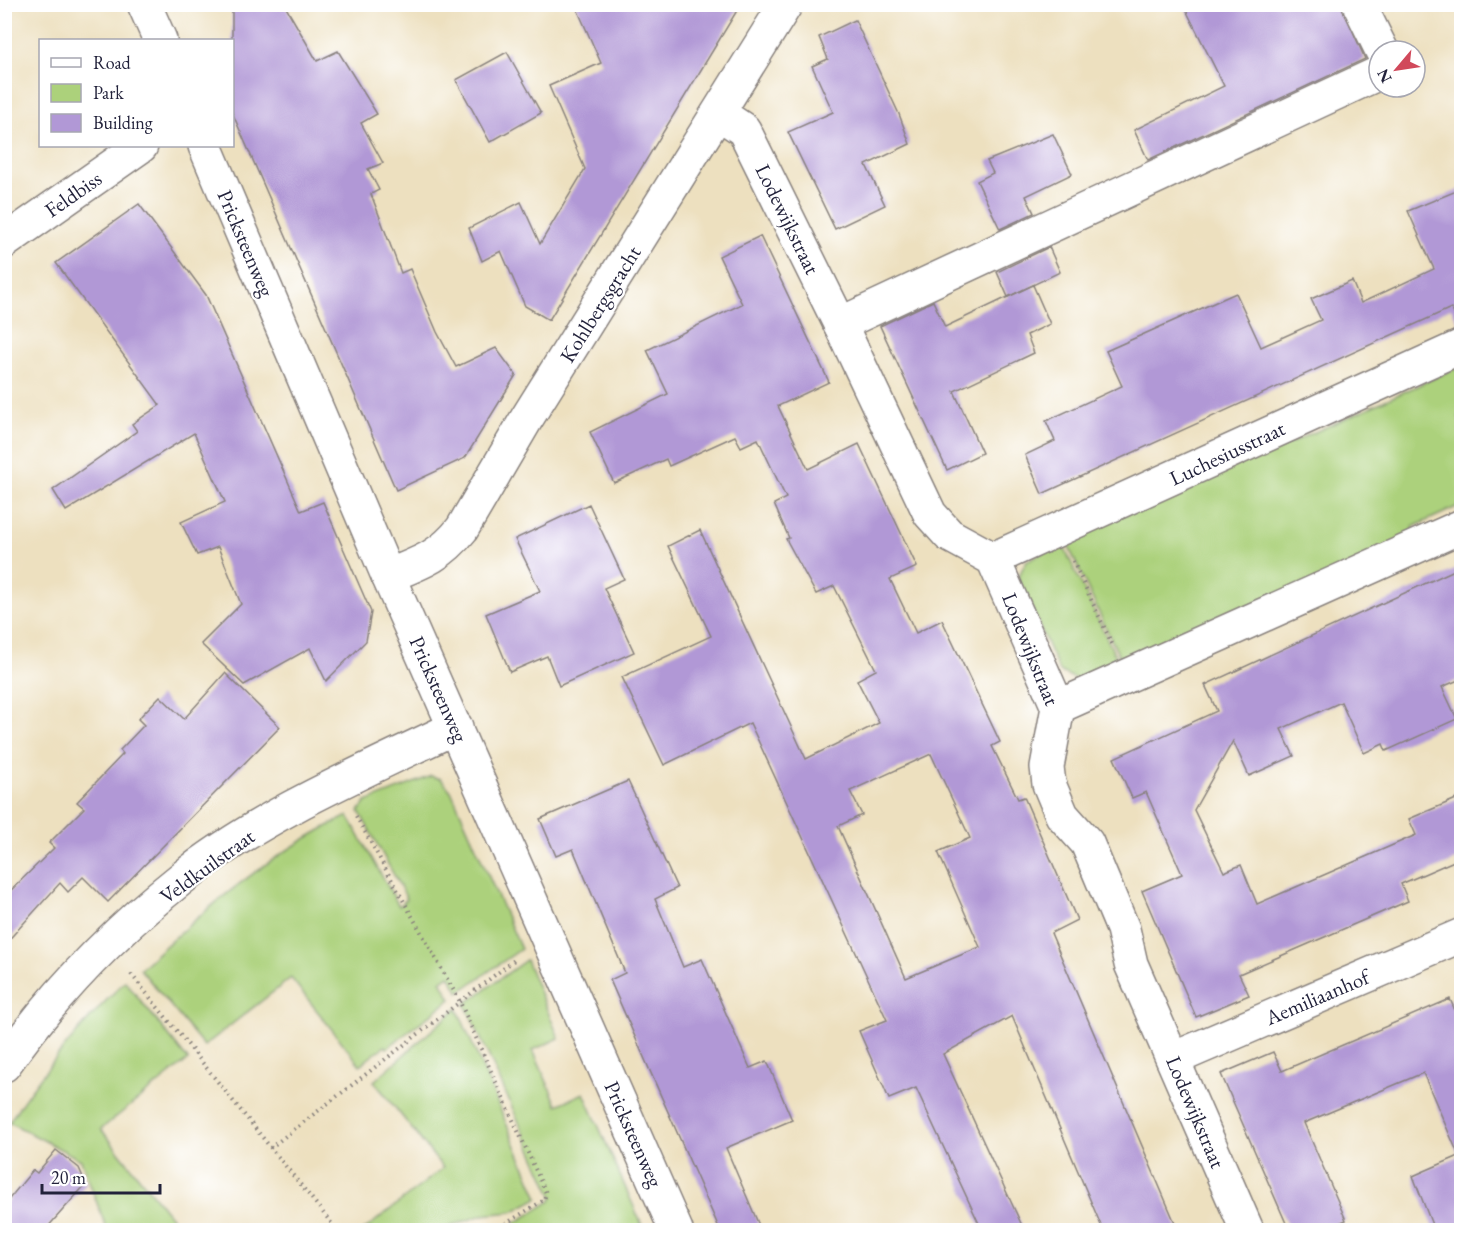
<svg xmlns="http://www.w3.org/2000/svg" width="1466" height="1235" viewBox="0 0 1466 1235" font-family="'EB Garamond',serif">
	<style>
		.green { fill: #acd17b; stroke: #677a5b; stroke-width: 1.5 }
		.building { fill: #b198d6; fill-rule: evenodd }
		.lines { fill: none; stroke-linecap: round; stroke-linejoin: round }
		.minor-casing { stroke: #88817d; stroke-width: 36 }
		.path { stroke: #88817d; stroke-width: 4; stroke-dasharray: 1.5 4.5; stroke-linecap: butt }
		.minor { stroke: #fff; stroke-width: 33 }
		.labels { text-anchor: middle; dominant-baseline: central; stroke-width: 4.5; stroke-linejoin: round; paint-order: stroke }
		.street-label { font-size: 21px; fill: #22223b; stroke: #fff }
	</style>
	<rect width="100%" height="100%" fill="#fff"/>
	<filter id="ink" filterUnits="userSpaceOnUse"><feTurbulence type="fractalNoise" baseFrequency=".0167" numOctaves="2"/><feDisplacementMap in="SourceGraphic" scale="12" xChannelSelector="R" yChannelSelector="G"/><feConvolveMatrix kernelMatrix="1 2 1 2 8 2 1 2 1" color-interpolation-filters="sRGB"/></filter>
	<filter id="wash" filterUnits="userSpaceOnUse"><feTurbulence type="fractalNoise" baseFrequency=".008" numOctaves="4" result="noise"/><feDisplacementMap in="SourceGraphic" scale="24" xChannelSelector="R" yChannelSelector="G"/><feGaussianBlur stdDeviation="1.35" result="paint"/><feColorMatrix in="noise" values="0 0 0 0 0 0 0 0 0 0 0 0 0 0 0 0 0 1.4 0 .05"/><feComposite in="paint" operator="in"/></filter>
	<g filter="url(#wash)">
		<rect width="100%" height="100%" fill="#ede0bf"/>
		<!-- green -->
		<g class="green">
			<polygon points="1461,366 1461,408 1459,416 1462,431 1461,505 1413,527 1417,537 1123,665 1066,541 1282,443 1284,446"/>
			<polygon points="1062,543 1120,666 1079,681 1059,671 1018,578 1026,561"/>
			<path d="M 431,776 L 441,779 L 451,791 L 521,949 L 459,992 L 449,975 L 441,981 L 451,999 L 387,1048 L 385,1046 L 360,1065 L 291,978 L 204,1046 L 140,969 C 203,911 270,853 348,816 L 399,906 L 407,899 L 359,811 L 366,802 Z"/>
			<polygon points="526,960 559,1038 533,1050 557,1105 584,1093 644,1230 515,1230 515,1223 551,1201 553,1197 465,1004"/>
			<path d="M 125,981 L 188,1060 L 101,1129 L 181,1230 L 107,1230 L 81,1160 L 9,1122 C 43,1070 81,1025 125,981 Z"/>
			<polygon points="457,1008 538,1198 512,1212 482,1215 441,1230 364,1230 443,1168 374,1081"/>
		</g>
		<g id="blocks">
			<!-- building -->
			<g class="building">
				<polygon points="232,4 284,4 317,61 338,51 377,114 361,123 383,163 368,169 379,190 371,194 401,273 410,269 437,332 456,367 496,348 516,375 465,458 396,490 232,112"/>
				<polygon points="575,4 741,4 549,320 525,306 501,251 482,261 469,228 521,202 540,244 585,169 549,86 601,63"/>
				<polygon points="1183,4 1341,4 1365,59 1148,160 1134,130 1224,86"/>
				<polygon points="855,20 899,114 910,144 866,165 885,205 835,229 788,132 833,112 812,66 828,59 819,37"/>
				<polygon points="507,52 541,113 490,142 456,80"/>
				<polygon points="1053,134 1072,174 1026,196 1034,213 1000,229 977,181 993,173 987,161"/>
				<polygon points="1461,189 1461,328 1451,308 1042,494 1025,455 1055,441 1046,421 1122,386 1106,351 1236,293 1261,347 1321,320 1311,299 1352,281 1361,303 1434,269 1408,211"/>
				<polygon points="139,204 206,295 301,511 323,502 371,612 366,641 326,681 310,648 244,685 201,644 241,604 218,547 197,555 181,522 225,502 194,433 66,511 53,490 137,431 132,424 160,405 56,263"/>
				<path d="M 760,236 L 829,382 L 778,406 L 808,469 L 859,444 L 917,567 L 890,579 L 916,633 L 942,620 L 1000,742 L 992,746 L 1018,799 L 1024,797 L 1077,920 L 1051,933 L 1178,1230 L 1103,1230 L 1012,1016 L 943,1054 L 1024,1230 L 982,1230 L 916,1088 L 889,1099 L 859,1031 L 887,1020 L 750,723 L 664,765 L 622,677 L 711,636 L 668,546 L 700,530 L 806,759 L 879,723 L 857,680 L 876,670 L 834,586 L 816,594 L 786,539 L 789,538 L 774,504 L 786,498 L 758,439 L 741,447 L 735,436 L 669,466 L 666,459 L 614,483 L 590,432 L 668,394 L 647,350 L 742,304 L 719,256 ZM 931,754 L 970,838 L 938,852 L 980,947 L 906,978 L 838,826 L 862,815 L 850,791 Z"/>
				<polygon points="1049,247 1060,272 1008,297 997,272"/>
				<polygon points="1033,285 1050,324 1027,335 1034,353 954,391 982,453 947,470 880,326 933,301 945,327"/>
				<polygon points="589,504 624,579 604,588 634,652 559,686 547,656 510,672 486,614 540,591 515,539"/>
				<polygon points="1461,567 1461,679 1442,687 1457,719 1386,751 1383,744 1364,753 1341,702 1281,729 1294,756 1249,776 1233,741 1194,810 1224,872 1241,865 1257,904 1416,835 1409,819 1461,797 1461,858 1401,884 1408,901 1239,974 1249,995 1196,1017 1142,891 1182,874 1146,792 1132,798 1114,758 1217,711 1205,685"/>
				<polygon points="225,673 280,727 108,902 83,877 68,892 60,883 4,945 4,897 54,848 49,843 84,808 77,802 123,754 120,750 144,725 138,719 160,696 184,719"/>
				<polygon points="628,781 677,888 655,899 683,967 702,959 750,1068 767,1061 792,1120 726,1148 761,1230 720,1230 610,980 625,973 573,849 556,856 540,819"/>
				<polygon points="1450,999 1461,1024 1461,1230 1434,1230 1413,1176 1459,1156 1423,1073 1304,1123 1346,1220 1323,1230 1289,1230 1221,1074 1273,1052 1282,1071"/>
				<polygon points="56,1150 79,1168 86,1184 45,1230 4,1230 4,1205 33,1170 37,1173"/>
			</g>
		</g>
	</g>
	<g filter="url(#ink)">
		<use href="#blocks" fill-opacity="0" stroke="#88817d" stroke-width="1.5"/>
		<g class="lines">
			<defs>
				<g id="minor">
					<polyline points="144,4 160,40"/>
					<polyline points="1359,4 1382,51"/>
					<polyline points="720,114 744,130 840,324 930,514 949,535 993,559 1058,707 1047,767 1049,784 1062,815 1087,843 1123,929 1131,964 1247,1230"/>
					<polyline points="205,146 388,576 676,1230"/>
					<polyline points="4,242 141,146"/>
					<polyline points="840,324 1379,73"/>
					<polyline points="993,559 1462,346"/>
					<path d="M 388,576 C 420,563 440,557 462,529 L 527,418 L 786,4"/>
					<polyline points="1058,707 1462,526"/>
					<polyline points="1173,1059 1462,935"/>
					<path d="M 4,1065 C 54,994 114,932 182,878 C 259,816 367,770 456,727"/>
				</g>
			</defs>
			<!-- minor casing -->
			<use href="#minor" class="minor-casing"/>
			<!-- path -->
			<g class="path">
				<polyline points="1073,561 1112,644"/>
				<polyline points="356,816 459,1000 546,1193 544,1200 502,1226 482,1230"/>
				<polyline points="131,974 337,1230"/>
				<polyline points="270,1148 517,958"/>
			</g>
			<!-- minor -->
			<use href="#minor" class="minor"/>
		</g>
	</g>
	<g class="labels">
		<!-- street labels -->
		<g class="street-label">
			<text transform="translate(73 194) rotate(-35)">Feldbiss</text>
			<text transform="translate(788 219) rotate(64)">Lodewijkstraat</text>
			<text transform="translate(246 243) rotate(67)">Pricksteenweg</text>
			<text transform="translate(600 304) rotate(-58)">Kohlbergsgracht</text>
			<text transform="translate(1227 453) rotate(-25)">Luchesiusstraat</text>
			<text transform="translate(1031 649) rotate(68)">Lodewijkstraat</text>
			<text transform="translate(439 689) rotate(66)">Pricksteenweg</text>
			<text transform="translate(207 866) rotate(-36)">Veldkuilstraat</text>
			<text transform="translate(1317 997) rotate(-23)">Aemiliaanhof</text>
			<text transform="translate(1196 1112) rotate(67)">Lodewijkstraat</text>
			<text transform="translate(634 1134) rotate(66)">Pricksteenweg</text>
		</g>
	</g>
	<!-- margin -->
	<rect width="1466" height="1235" fill="none" stroke="#fff" stroke-width="24"/>
	<!-- legend -->
	<rect x="39" y="39" width="195" height="108" fill="#ffffff" stroke="#a7a7b1" stroke-width="1.5"/>
	<rect x="51" y="58" width="30" height="9" fill="#ffffff" stroke="#a7a7b1" stroke-width="1.5"/>
	<text x="93" y="69" font-size="18" fill="#22223b">Road</text>
	<rect x="51" y="84" width="30" height="18" fill="#acd17b" stroke="#a7a7b1" stroke-width="1.5"/>
	<text x="93" y="99" font-size="18" fill="#22223b">Park</text>
	<rect x="51" y="114" width="30" height="18" fill="#b198d6" stroke="#a7a7b1" stroke-width="1.5"/>
	<text x="93" y="129" font-size="18" fill="#22223b">Building</text>
	<!-- north arrow -->
	<g transform="translate(1397 69) rotate(241)"><circle r="28" fill="#ffffff" stroke="#a7a7b1" stroke-width="1.5"/>
	<path d="M0-4.5L10 22L0 15L-10 22Z" fill="#d1495b"/>
	<text y="-9" font-size="16" font-weight="bold" text-anchor="middle" fill="#22223b">N</text>
	</g>
	<!-- scale -->
	<path d="M42 1184v9h118v-9" fill="none" stroke="#22223b" stroke-width="3"/>
	<text x="51" y="1184" font-size="18" fill="#22223b" stroke="#ffffff" stroke-width="4.5" paint-order="stroke">20 m</text>
</svg>
